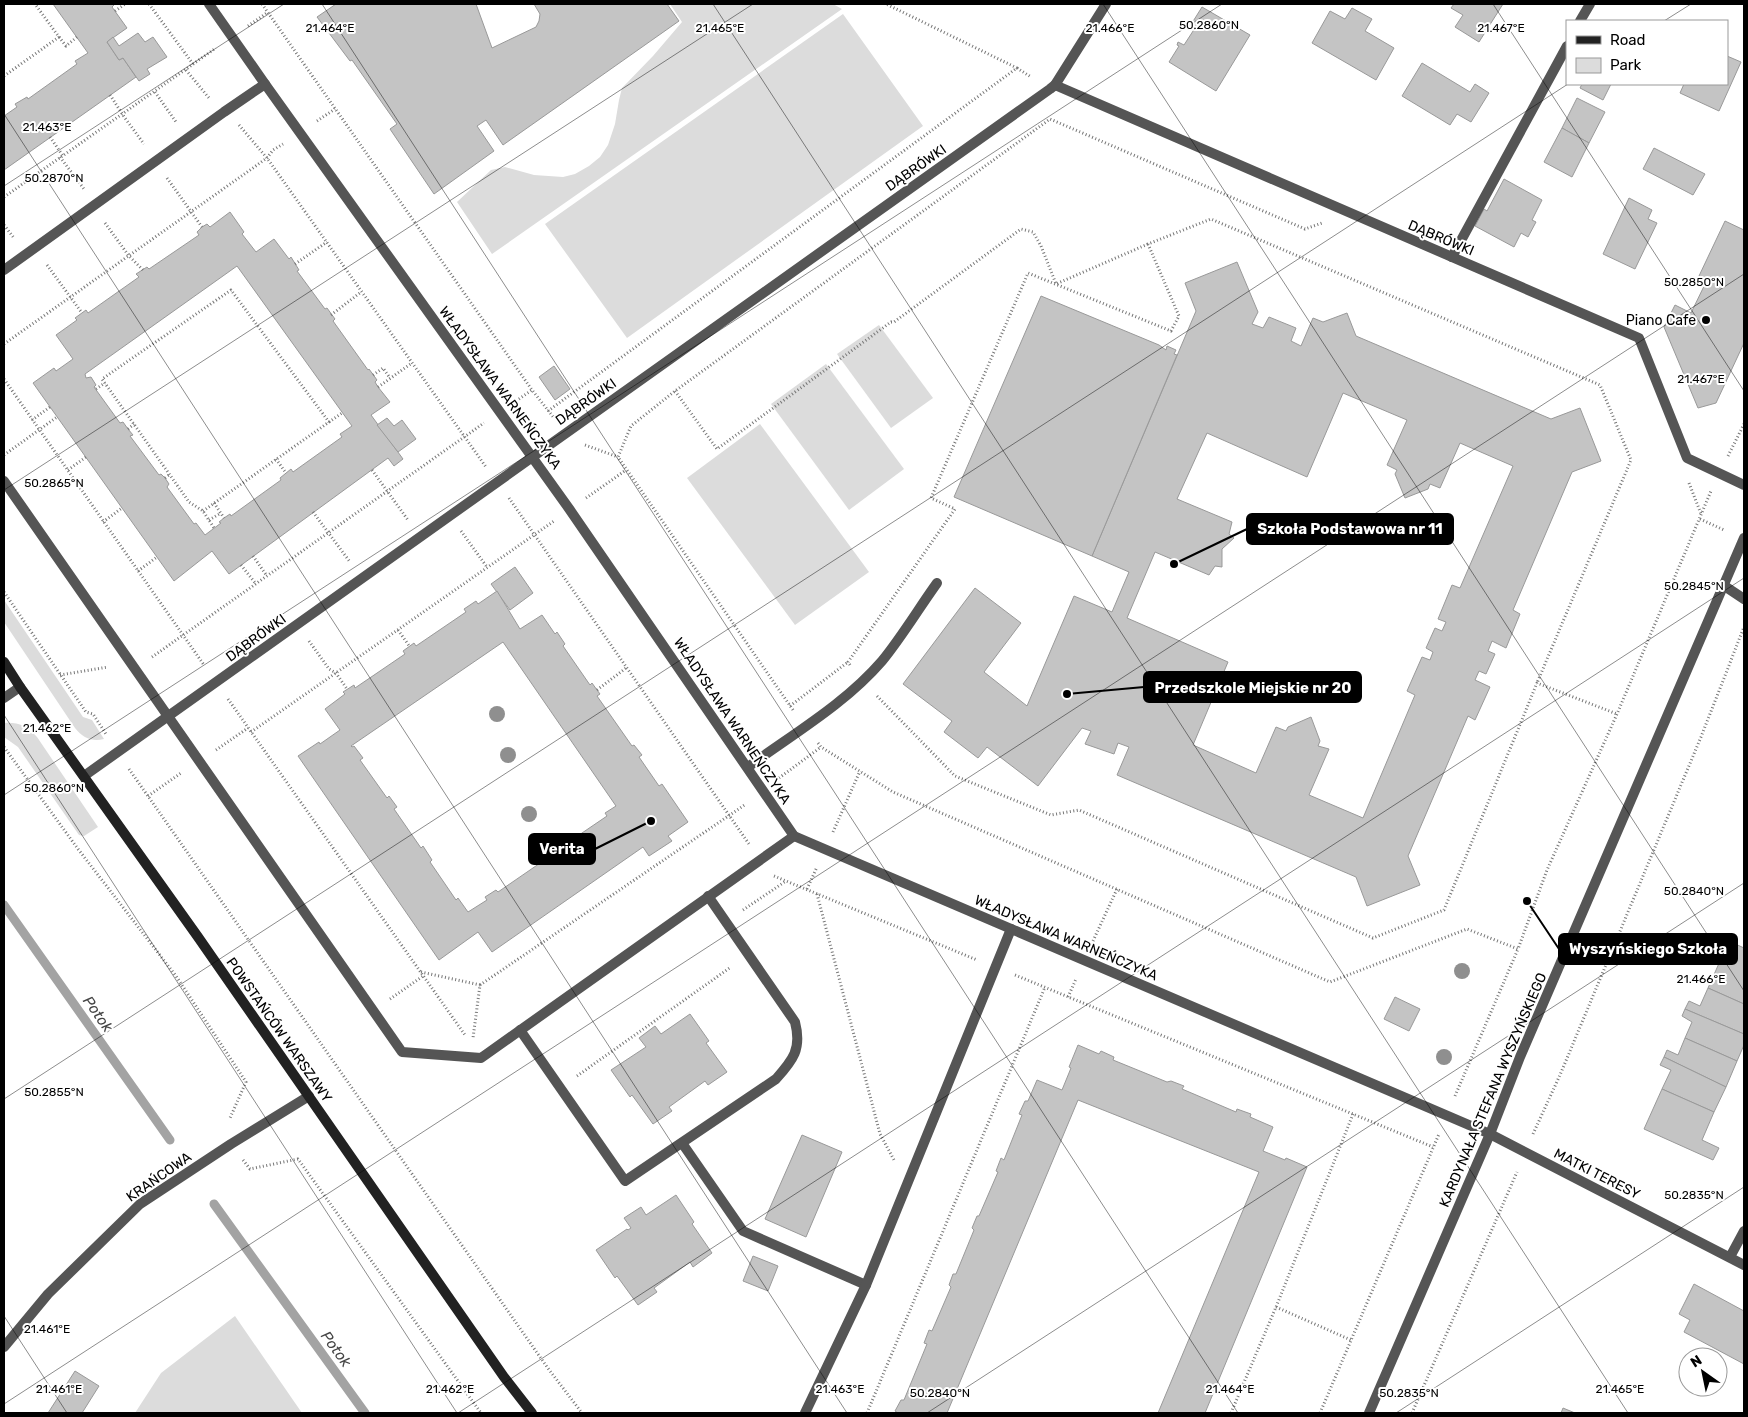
<svg xmlns="http://www.w3.org/2000/svg" width="1748" height="1417" viewBox="0 0 1748 1417" font-family="Rubik,sans-serif">
	<style>
		.green { fill: #dcdcdc }
		.lines { fill: none; stroke-linecap: round; stroke-linejoin: round }
		.stream { stroke: #a3a3a3; stroke-width: 9 }
		.building { fill: #c4c4c4; stroke: #999; fill-rule: evenodd }
		.path { stroke: #777; stroke-width: 3; stroke-dasharray: 1 2.5; stroke-linecap: butt }
		.lane { stroke: #555; stroke-width: 10 }
		.street { stroke: #555; stroke-width: 10 }
		.secondary { stroke: #222; stroke-width: 10 }
		.tree { fill: #8f8f8f }
		.ticks { fill: none; stroke: #000; stroke-width: 1; stroke-opacity: 0.45 }
		.poi-dot { fill: #000; stroke: #fff; stroke-width: 2 }
		.labels { text-anchor: middle; dominant-baseline: central; stroke-width: 4; stroke-linejoin: round; paint-order: stroke }
		.street-label { font-size: 14px; fill: #000; stroke: #fff }
		.poi-label { font-size: 14px; fill: #000; stroke: #fff; text-anchor: end }
		.water-label { font-size: 15px; font-style: italic; fill: #444; stroke: #fff }
		.ticks-label { font-size: 12px; text-anchor: middle; fill: #000; stroke: #fff; stroke-width: 4; stroke-linejoin: round; paint-order: stroke }
		.leader { fill: none; stroke: #000; stroke-width: 2 }
		.callout-dot { fill: #000; stroke: #fff; stroke-width: 2 }
		.callout { fill: #000; stroke: #000; stroke-width: 2 }
		.callout-label { font-size: 15px; text-anchor: middle; font-weight: bold; fill: #fff }
	</style>
	<rect width="100%" height="100%" fill="#fff"/>
	<!-- green -->
	<g class="green">
		<polygon points="670,4 833,4 842,9 492,254 457,202 491,170 505,167 534,175 563,177 575,174 589,166 600,157 608,145 615,124 619,100 622,88 653,56 682,22"/>
		<polygon points="843,14 923,126 627,338 545,224"/>
		<polygon points="879,325 933,398 891,428 837,354"/>
		<polygon points="826,364 904,469 849,510 771,404"/>
		<polygon points="760,424 869,572 795,625 687,478"/>
		<path d="M 4,600 L 83,717 L 92,720 L 104,739 C 92,742 83,738 75,728 L 4,622 Z"/>
		<path d="M 4,723 C 18,722 27,726 37,737 L 98,827 L 84,836 L 79,835 L 18,747 L 4,737 Z"/>
		<polygon points="235,1316 302,1413 135,1413 161,1373"/>
	</g>
	<g class="lines">
		<!-- stream -->
		<g class="stream">
			<polyline points="4,905 170,1140"/>
			<polyline points="214,1204 365,1413"/>
		</g>
	</g>
	<!-- building -->
	<g class="building">
		<polygon points="53,4 113,4 114,5 112,7 127,28 107,42 119,60 123,58 136,77 4,170 4,116 17,107 15,104 27,97 28,99 77,64 75,61 88,53"/>
		<polygon points="336,4 476,4 492,48 536,27 539,21 540,14 534,4 667,4 679,21 503,145 486,120 477,126 494,151 434,194 390,129 397,124 352,60 350,61 317,17"/>
		<polygon points="1454,4 1503,4 1479,42 1455,27 1463,15 1451,8"/>
		<polygon points="1202,7 1250,35 1216,91 1169,62 1179,46 1177,45 1178,42 1184,45 1195,28 1189,25 1190,22 1192,23"/>
		<polygon points="1352,8 1372,19 1365,31 1394,48 1376,80 1312,43 1330,11 1345,19"/>
		<polygon points="138,33 145,42 153,37 167,57 147,69 150,74 139,81 123,58 119,60 107,42 113,37 119,46"/>
		<polygon points="1727,56 1741,62 1719,111 1680,93 1684,84 1727,84"/>
		<polygon points="1422,63 1470,92 1475,84 1489,93 1471,122 1457,114 1450,125 1402,96"/>
		<polygon points="1582,84 1613,84 1611,84 1603,100 1580,88"/>
		<polygon points="1577,98 1605,112 1589,143 1562,128"/>
		<polygon points="1562,128 1589,143 1572,177 1544,162"/>
		<polygon points="1654,148 1705,174 1693,195 1643,169"/>
		<polygon points="1504,179 1542,200 1532,220 1536,222 1528,237 1521,233 1514,247 1475,226 1484,209 1487,211"/>
		<polygon points="1629,198 1652,210 1648,219 1657,223 1635,269 1603,254"/>
		<path d="M 230,212 L 244,232 L 242,234 L 256,252 L 274,239 L 289,259 L 291,257 L 299,270 L 297,271 L 325,309 L 327,308 L 335,319 L 333,321 L 368,370 L 369,369 L 377,380 L 375,382 L 378,387 L 390,402 L 371,415 L 403,459 L 394,466 L 388,458 L 229,574 L 212,551 L 174,581 L 33,383 L 54,368 L 56,371 L 73,359 L 56,335 L 77,320 L 75,318 L 86,310 L 88,313 L 139,277 L 136,274 L 147,267 L 149,269 L 199,235 L 197,232 L 202,227 L 207,224 L 210,227 ZM 237,266 L 352,426 L 340,434 L 342,437 L 293,472 L 291,469 L 280,478 L 281,480 L 231,516 L 230,514 L 224,518 L 219,522 L 221,523 L 205,535 L 196,523 L 194,524 L 167,487 L 169,484 L 165,478 L 161,474 L 159,475 L 130,436 L 133,435 L 128,429 L 123,422 L 120,423 L 94,387 L 96,385 L 91,377 L 86,378 L 85,374 Z"/>
		<polygon points="1725,221 1744,230 1744,343 1716,403 1698,408 1664,327 1675,305 1691,313 1707,280 1699,276"/>
		<path d="M 1237,262 L 1258,312 L 1252,324 L 1263,328 L 1269,317 L 1296,328 L 1291,341 L 1301,346 L 1313,318 L 1323,322 L 1347,313 L 1356,336 L 1551,419 L 1580,408 L 1601,461 L 1572,472 L 1513,610 L 1520,614 L 1506,648 L 1492,641 L 1488,651 L 1495,654 L 1486,674 L 1479,671 L 1475,680 L 1490,687 L 1475,720 L 1468,716 L 1408,856 L 1420,885 L 1367,906 L 1356,877 L 1117,775 L 1129,747 L 1118,743 L 1114,754 L 1085,744 L 1091,731 L 1082,728 L 1038,786 L 987,747 L 978,758 L 944,732 L 952,721 L 903,684 L 975,588 L 1021,623 L 984,672 L 1027,706 L 1074,596 L 1112,612 L 1129,572 L 1092,556 L 1196,311 L 1185,283 ZM 1343,393 L 1407,420 L 1387,465 L 1397,470 L 1395,474 L 1405,498 L 1428,489 L 1430,484 L 1440,488 L 1460,443 L 1513,466 L 1460,588 L 1452,585 L 1438,619 L 1446,622 L 1442,631 L 1435,628 L 1426,648 L 1433,652 L 1430,660 L 1422,657 L 1407,691 L 1415,695 L 1363,818 L 1309,795 L 1329,749 L 1318,746 L 1320,741 L 1311,717 L 1288,727 L 1286,731 L 1276,727 L 1256,773 L 1193,745 L 1228,662 L 1127,618 L 1155,552 L 1209,575 L 1215,566 L 1222,567 L 1222,549 L 1234,538 L 1229,534 L 1232,522 L 1177,499 L 1207,433 L 1307,477 Z"/>
		<polygon points="1041,296 1159,345 1166,350 1167,346 1176,350 1174,354 1177,355 1092,556 954,497"/>
		<polygon points="554,366 570,389 555,400 539,377"/>
		<polygon points="387,418 394,426 402,420 416,439 398,452 377,425"/>
		<polygon points="515,567 533,593 510,610 491,584"/>
		<path d="M 497,591 L 520,629 L 542,615 L 555,634 L 557,632 L 565,644 L 563,646 L 590,685 L 592,683 L 597,690 L 600,694 L 597,696 L 632,746 L 634,745 L 642,755 L 639,757 L 659,786 L 662,784 L 688,822 L 668,836 L 672,841 L 649,856 L 643,847 L 492,952 L 478,932 L 439,960 L 298,756 L 319,742 L 320,744 L 340,730 L 325,709 L 345,694 L 343,692 L 354,685 L 355,688 L 405,654 L 403,651 L 414,643 L 416,646 L 466,612 L 464,609 L 476,601 L 478,604 ZM 503,642 L 616,806 L 605,813 L 607,816 L 557,850 L 555,849 L 545,856 L 546,859 L 498,892 L 496,890 L 485,897 L 487,900 L 468,912 L 458,898 L 456,900 L 430,862 L 432,860 L 423,846 L 421,848 L 394,809 L 397,807 L 389,796 L 387,798 L 360,760 L 363,758 L 354,746 L 352,747 L 351,746 Z"/>
		<polygon points="1729,941 1744,948 1744,1004 1708,988"/>
		<polygon points="1708,988 1744,1004 1744,1034 1685,1009 1689,1001 1700,1006"/>
		<polygon points="1395,997 1420,1009 1409,1031 1384,1019"/>
		<polygon points="1685,1009 1744,1034 1744,1045 1737,1061 1685,1038 1692,1022 1682,1016"/>
		<polygon points="690,1014 709,1041 706,1043 727,1072 708,1085 705,1081 669,1107 672,1111 653,1124 632,1095 630,1097 611,1070 646,1047 639,1038 655,1026 661,1034"/>
		<polygon points="1685,1038 1737,1061 1726,1087 1664,1057 1667,1050 1678,1055"/>
		<polygon points="1078,1045 1099,1054 1101,1051 1114,1057 1113,1060 1167,1082 1171,1081 1184,1086 1182,1089 1236,1112 1237,1109 1251,1114 1250,1117 1273,1127 1263,1151 1285,1160 1286,1158 1307,1167 1205,1413 1158,1413 1259,1172 1078,1100 947,1413 898,1413 895,1411 901,1400 904,1400 927,1344 924,1343 929,1330 932,1331 951,1287 949,1285 953,1274 956,1274 974,1230 972,1228 977,1216 979,1216 998,1172 996,1171 1001,1158 1004,1160 1022,1115 1019,1114 1025,1101 1028,1101 1037,1080 1062,1090 1071,1068 1069,1067"/>
		<polygon points="1664,1057 1726,1087 1714,1112 1662,1089 1671,1070 1660,1065"/>
		<polygon points="1662,1089 1714,1112 1702,1140 1719,1148 1713,1160 1644,1129"/>
		<polygon points="802,1135 842,1152 806,1237 765,1219"/>
		<polygon points="676,1195 694,1222 692,1224 712,1253 693,1267 690,1262 654,1288 657,1292 638,1305 617,1276 615,1278 596,1250 627,1229 628,1230 631,1228 624,1218 641,1207 646,1215"/>
		<polygon points="753,1256 778,1266 768,1291 743,1281"/>
		<polygon points="1694,1284 1744,1311 1744,1364 1684,1332 1690,1320 1679,1314"/>
		<polygon points="75,1371 99,1386 82,1413 48,1413"/>
		<polygon points="1563,1408 1575,1413 1561,1413"/>
	</g>
	<g class="lines">
		<!-- path -->
		<g class="path">
			<polyline points="149,4 193,64"/>
			<polyline points="262,4 532,390 554,418"/>
			<polyline points="115,11 125,4"/>
			<polyline points="248,26 268,12"/>
			<polyline points="59,37 66,46 77,37"/>
			<polyline points="1017,68 1031,77"/>
			<polyline points="186,70 209,98"/>
			<polyline points="4,76 59,37 35,4"/>
			<polyline points="155,92 176,122"/>
			<polyline points="110,95 125,118 144,144"/>
			<polyline points="317,121 335,109"/>
			<polyline points="239,125 267,158 486,467"/>
			<polyline points="50,137 63,156"/>
			<polyline points="60,157 84,189"/>
			<polyline points="167,178 202,227"/>
			<polyline points="4,197 216,48"/>
			<polyline points="105,223 129,256 143,270"/>
			<polyline points="4,225 14,238"/>
			<polyline points="295,264 327,242"/>
			<polyline points="47,265 82,313"/>
			<polyline points="331,315 361,292"/>
			<polyline points="4,344 267,158 273,150 283,144"/>
			<polyline points="373,375 383,368 390,378"/>
			<polyline points="4,379 204,665"/>
			<polyline points="378,387 412,363"/>
			<polyline points="96,389 105,383"/>
			<polyline points="675,391 717,449 891,322 894,322 1021,229 1033,232 1041,246 1056,284 1148,244"/>
			<polyline points="516,401 532,390"/>
			<polyline points="548,411 1017,68 886,4"/>
			<polyline points="32,420 50,407"/>
			<polyline points="329,422 342,413"/>
			<polyline points="128,429 134,424"/>
			<polyline points="585,445 618,457"/>
			<polyline points="4,455 57,417"/>
			<polyline points="1728,456 1744,424"/>
			<polyline points="276,459 286,473"/>
			<polyline points="68,470 86,457"/>
			<polyline points="372,470 408,520"/>
			<polyline points="165,478 169,475"/>
			<polyline points="1689,483 1701,514"/>
			<polyline points="509,498 749,844"/>
			<polyline points="586,498 626,470"/>
			<polyline points="214,503 224,518"/>
			<polyline points="203,511 329,422 231,290 102,379 189,502 203,511 214,528"/>
			<polyline points="313,512 350,562"/>
			<polyline points="1700,519 1724,530"/>
			<polyline points="209,520 221,513"/>
			<polyline points="103,522 122,508"/>
			<polyline points="461,531 487,567"/>
			<polyline points="253,556 267,576"/>
			<polyline points="241,565 256,584"/>
			<polyline points="138,571 157,557"/>
			<polyline points="4,592 86,712 93,714 106,734"/>
			<polyline points="398,630 410,647"/>
			<polyline points="309,641 329,669 336,673 347,689"/>
			<polyline points="152,657 484,423"/>
			<polyline points="850,665 848,662 955,509 931,498 1028,273 1171,331 1179,316 1148,244 1211,219 1600,385 1631,460 1537,683"/>
			<polyline points="60,675 108,667"/>
			<polyline points="597,690 626,668"/>
			<polyline points="877,696 955,776 1051,815 1079,810 1373,938 1444,910 1537,683 1617,714"/>
			<polyline points="228,699 465,1035"/>
			<polyline points="790,706 848,662"/>
			<polyline points="793,710 618,457 631,426 675,391 1050,119 1305,229 1322,223"/>
			<polyline points="251,732 554,521"/>
			<polyline points="818,743 821,747 893,792 1330,982 1467,929 1518,949 1547,870 1617,714 1711,491"/>
			<polyline points="4,747 78,849 176,976 246,1082 230,1118"/>
			<polyline points="216,750 248,728"/>
			<polyline points="129,769 547,1367 582,1413"/>
			<polyline points="779,778 821,747"/>
			<polyline points="148,796 181,773"/>
			<polyline points="833,832 860,771"/>
			<polyline points="774,876 977,960"/>
			<polyline points="807,889 817,867"/>
			<polyline points="817,894 880,1134 894,1160"/>
			<polyline points="743,910 786,881"/>
			<polyline points="1093,941 1117,889"/>
			<polyline points="421,972 480,985 473,1038"/>
			<polyline points="1015,975 1433,1147"/>
			<polyline points="480,985 746,804"/>
			<polyline points="1068,997 1076,979"/>
			<polyline points="390,999 423,976"/>
			<polyline points="577,1076 731,967"/>
			<polyline points="1455,1096 1518,949"/>
			<polyline points="1533,1134 1560,1075 1701,737 1744,627"/>
			<polyline points="243,1160 250,1169 298,1159 481,1413"/>
			<polyline points="1276,1307 1351,1340"/>
			<polyline points="867,1413 1045,987"/>
			<polyline points="1231,1413 1276,1307 1353,1114"/>
			<polyline points="1320,1413 1439,1134"/>
			<polyline points="1412,1413 1517,1172"/>
		</g>
		<!-- lane -->
		<g class="lane">
			<polyline points="1580,21 1590,4"/>
			<polyline points="1452,257 1567,46"/>
			<polyline points="4,698 20,687"/>
			<path d="M 748,767 C 793,734 845,704 882,661 C 901,638 919,608 937,583"/>
			<path d="M 520,1030 L 625,1181 L 776,1079 C 793,1060 802,1049 795,1022 L 708,896"/>
			<polyline points="682,1143 743,1231 866,1285"/>
		</g>
		<!-- street -->
		<g class="street">
			<polyline points="209,4 265,84 570,510 794,836 1490,1134 1744,1265"/>
			<polyline points="1055,85 1639,338 1687,458 1744,485"/>
			<polyline points="4,270 224,112 265,84"/>
			<polyline points="4,481 402,1052 481,1058 794,836"/>
			<polyline points="1723,585 1744,599"/>
			<polyline points="84,776 1050,89 1055,85 1106,4"/>
			<polyline points="1730,1257 1744,1231"/>
			<polyline points="4,1347 48,1294 140,1204 231,1144 309,1096"/>
			<polyline points="805,1413 866,1285 1011,929"/>
			<polyline points="1369,1413 1490,1134 1520,1057 1744,538"/>
		</g>
		<!-- secondary -->
		<polyline class="secondary" points="4,662 20,687 198,937 504,1377 532,1413"/>
	</g>
	<!-- trees -->
	<g class="tree">
		<circle cx="497" cy="714" r="8"/>
		<circle cx="508" cy="755" r="8"/>
		<circle cx="529" cy="814" r="8"/>
		<circle cx="1462" cy="971" r="8"/>
		<circle cx="1444" cy="1057" r="8"/>
	</g>
	<!-- ticks -->
	<path class="ticks" d="M 322,4 L 1238,1413M 713,4 L 1628,1413M 1103,4 L 1744,991M 1493,4 L 1744,391M 1664,21 L 1691,4M 4,114 L 847,1413M 4,186 L 284,4M 4,490 L 753,4M 4,715 L 457,1413M 4,795 L 1222,4M 4,1099 L 1568,84M 4,1316 L 67,1413M 4,1404 L 1744,274M 458,1413 L 1744,578M 927,1413 L 1744,883M 1396,1413 L 1744,1187"/>
	<!-- markers -->
	<circle class="poi-dot" cx="1706" cy="320" r="5"/>
	<g class="labels">
		<!-- street labels -->
		<g class="street-label">
			<text transform="translate(916 168) rotate(-35)">DĄBRÓWKI</text>
			<text transform="translate(1441 238) rotate(23)">DĄBRÓWKI</text>
			<text transform="translate(500 388) rotate(54)">WŁADYSŁAWA WARNEŃCZYKA</text>
			<text transform="translate(586 402) rotate(-35)">DĄBRÓWKI</text>
			<text transform="translate(256 638) rotate(-36)">DĄBRÓWKI</text>
			<text transform="translate(732 721) rotate(56)">WŁADYSŁAWA WARNEŃCZYKA</text>
			<text transform="translate(1066 938) rotate(23)">WŁADYSŁAWA WARNEŃCZYKA</text>
			<text transform="translate(279 1030) rotate(55)">POWSTAŃCÓW WARSZAWY</text>
			<text transform="translate(1493 1090) rotate(-67)">KARDYNAŁA STEFANA WYSZYŃSKIEGO</text>
			<text transform="translate(1597 1174) rotate(27)">MATKI TERESY</text>
			<text transform="translate(159 1177) rotate(-35)">KRAŃCOWA</text>
		</g>
		<!-- poi labels -->
		<g class="poi-label">
			<text x="1696" y="320">Piano Cafe</text>
		</g>
		<!-- water labels -->
		<g class="water-label">
			<text transform="translate(98 1014) rotate(55)">Potok</text>
			<text transform="translate(336 1349) rotate(54)">Potok</text>
		</g>
	</g>
	<g class="ticks-label">
		<text x="1209" y="29">50.2860°N</text>
		<text x="330" y="32">21.464°E</text>
		<text x="720" y="32">21.465°E</text>
		<text x="1110" y="32">21.466°E</text>
		<text x="1501" y="32">21.467°E</text>
		<text x="47" y="131">21.463°E</text>
		<text x="54" y="182">50.2870°N</text>
		<text x="1694" y="286">50.2850°N</text>
		<text x="1701" y="383">21.467°E</text>
		<text x="54" y="487">50.2865°N</text>
		<text x="1694" y="590">50.2845°N</text>
		<text x="47" y="732">21.462°E</text>
		<text x="54" y="792">50.2860°N</text>
		<text x="1694" y="895">50.2840°N</text>
		<text x="1701" y="983">21.466°E</text>
		<text x="54" y="1096">50.2855°N</text>
		<text x="1694" y="1199">50.2835°N</text>
		<text x="47" y="1333">21.461°E</text>
		<text x="59" y="1393">21.461°E</text>
		<text x="450" y="1393">21.462°E</text>
		<text x="840" y="1393">21.463°E</text>
		<text x="1230" y="1393">21.464°E</text>
		<text x="1620" y="1393">21.465°E</text>
		<text x="940" y="1397">50.2840°N</text>
		<text x="1409" y="1397">50.2835°N</text>
	</g>
	<!-- callouts -->
	<path class="leader" d="M1174 564L1247 529M1067 694L1144 687M651 821L595 849M1527 901L1559 949"/>
	<g class="callout-dot">
		<circle cx="1174" cy="564" r="5"/>
		<circle cx="1067" cy="694" r="5"/>
		<circle cx="651" cy="821" r="5"/>
		<circle cx="1527" cy="901" r="5"/>
	</g>
	<g class="callout">
		<rect x="1247" y="514" width="206" height="30" rx="5"/>
		<rect x="1144" y="672" width="217" height="30" rx="5"/>
		<rect x="529" y="834" width="66" height="30" rx="5"/>
		<rect x="1559" y="934" width="178" height="30" rx="5"/>
	</g>
	<g class="callout-label">
		<text x="1350" y="534">Szkoła Podstawowa nr 11</text>
		<text x="1253" y="693">Przedszkole Miejskie nr 20</text>
		<text x="562" y="854">Verita</text>
		<text x="1648" y="954">Wyszyńskiego Szkoła</text>
	</g>
	<!-- border -->
	<rect width="1748" height="1417" fill="none" stroke="#000000" stroke-width="10"/>
	<!-- legend -->
	<rect x="1566" y="20" width="162" height="65" fill="#ffffff" stroke="#999999"/>
	<rect x="1576" y="36" width="25" height="8" fill="#222222" stroke="#999999"/>
	<text x="1610" y="45" font-size="15" fill="#000000">Road</text>
	<rect x="1576" y="58" width="25" height="15" fill="#dcdcdc" stroke="#999999"/>
	<text x="1610" y="70" font-size="15" fill="#000000">Park</text>
	<!-- north arrow -->
	<g transform="translate(1703 1372) rotate(327)"><circle r="24" fill="#ffffff" stroke="#999999"/>
	<path d="M0-4L9 19L0 12L-9 19Z" fill="#000000"/>
	<text y="-8" font-size="14" font-weight="bold" text-anchor="middle" fill="#000000">N</text>
	</g>
</svg>
